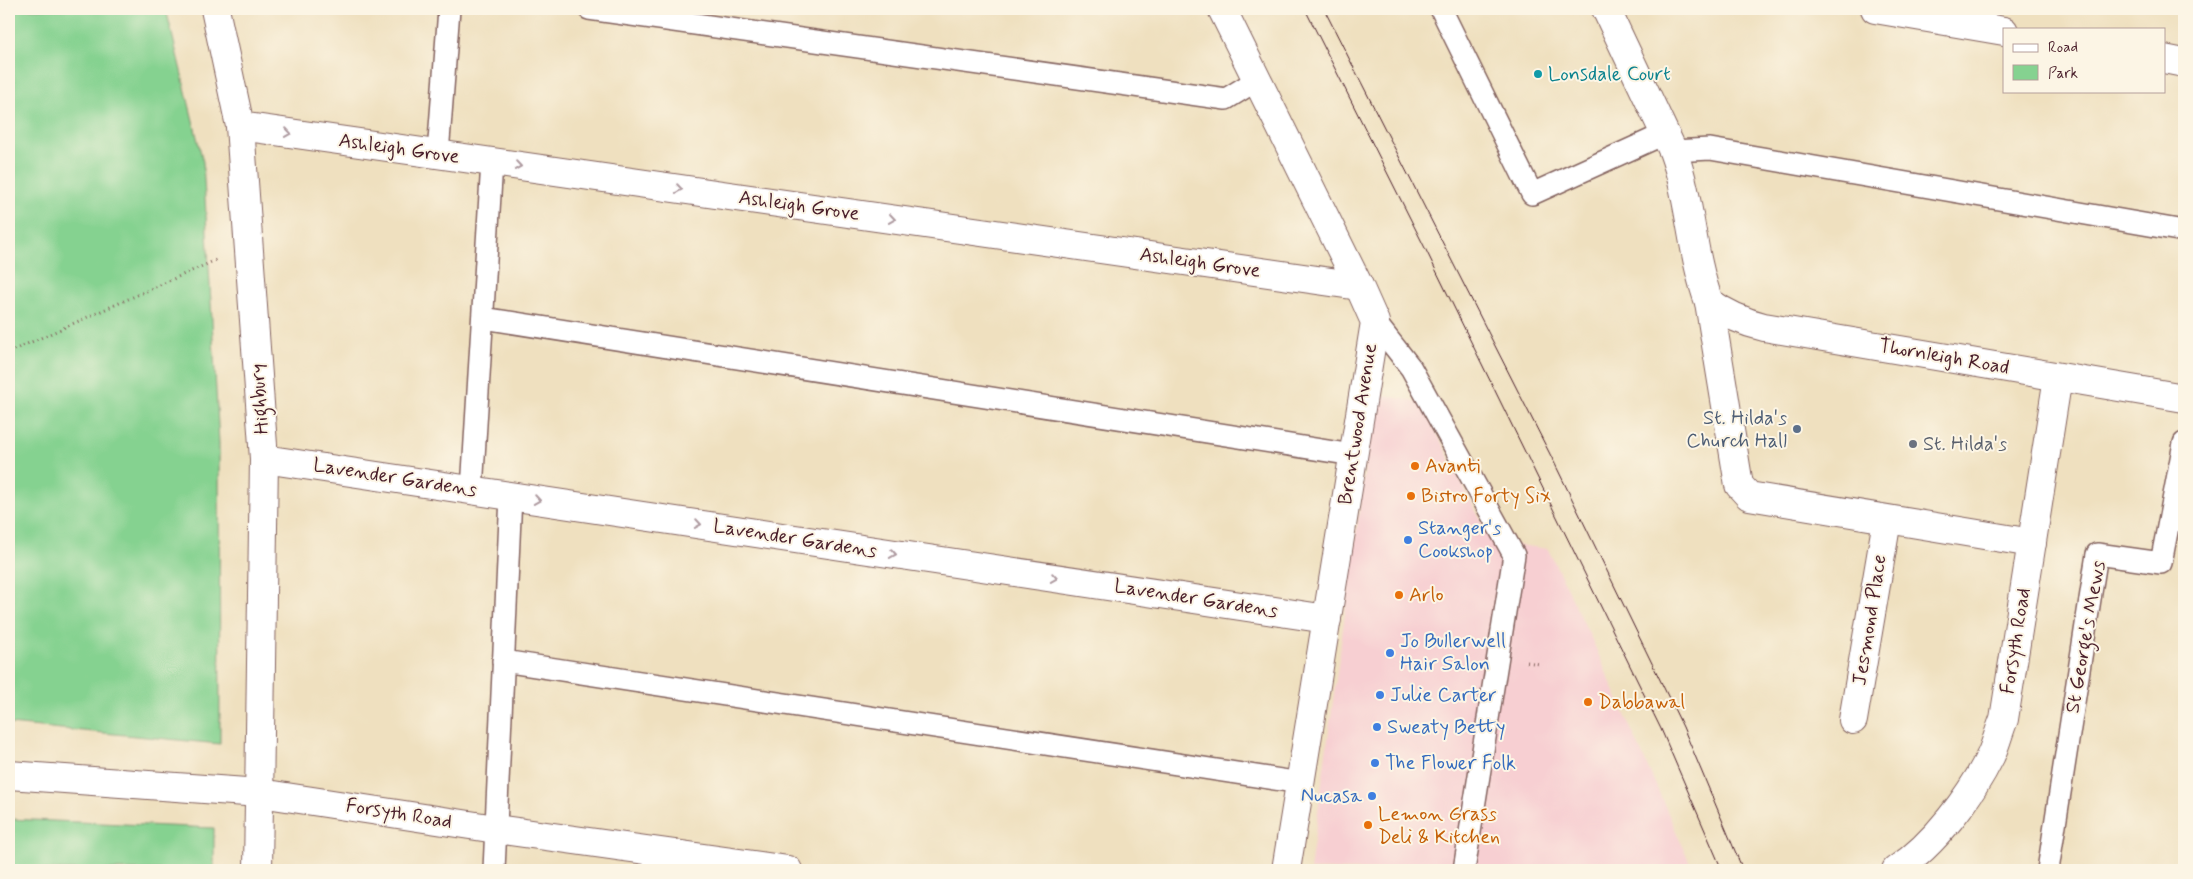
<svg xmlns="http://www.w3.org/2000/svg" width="2193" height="879" viewBox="0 0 2193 879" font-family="Mynerve,sans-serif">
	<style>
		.built { fill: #f7cfd2 }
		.green { fill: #85d290; stroke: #68785e }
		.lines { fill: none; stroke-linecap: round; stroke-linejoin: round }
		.lane-casing { stroke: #84635f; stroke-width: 24 }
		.street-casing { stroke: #84635f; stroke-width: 30 }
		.path { stroke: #84635f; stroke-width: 3; stroke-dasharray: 1 4; stroke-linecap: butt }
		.lane { stroke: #fff; stroke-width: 21 }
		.street { stroke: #fff; stroke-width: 28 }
		.tram { stroke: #4a1f2b; stroke-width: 1 }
		.oneway { stroke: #ae9aa0 }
		.culture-dot { fill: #0f9aa8; stroke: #fcf5e5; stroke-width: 2 }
		.service-dot { fill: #5c6f8a; stroke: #fcf5e5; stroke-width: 2 }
		.worship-dot { fill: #6b7280; stroke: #fcf5e5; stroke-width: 2 }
		.food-dot { fill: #e8710a; stroke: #fcf5e5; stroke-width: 2 }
		.shop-dot { fill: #3f7fe0; stroke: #fcf5e5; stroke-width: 2 }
		.labels { text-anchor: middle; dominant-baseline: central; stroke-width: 4; stroke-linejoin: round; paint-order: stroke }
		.culture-label { font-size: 20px; fill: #0d838f; stroke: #fcf5e5; text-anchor: start }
		.street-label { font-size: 20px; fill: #4a1f2b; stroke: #fcf5e5 }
		.service-label { font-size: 20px; fill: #4e5e75; stroke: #fcf5e5; text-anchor: end }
		.worship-label { font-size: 20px; fill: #5b616d; stroke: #fcf5e5; text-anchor: start }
		.food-label { font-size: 20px; fill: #c56008; stroke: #fcf5e5; text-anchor: start }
		.shop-label { font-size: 20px; fill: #366cbe; stroke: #fcf5e5; text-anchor: start }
	</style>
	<rect width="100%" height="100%" fill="#fcf5e5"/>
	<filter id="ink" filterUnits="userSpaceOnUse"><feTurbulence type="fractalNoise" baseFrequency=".02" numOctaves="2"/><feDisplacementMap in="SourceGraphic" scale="10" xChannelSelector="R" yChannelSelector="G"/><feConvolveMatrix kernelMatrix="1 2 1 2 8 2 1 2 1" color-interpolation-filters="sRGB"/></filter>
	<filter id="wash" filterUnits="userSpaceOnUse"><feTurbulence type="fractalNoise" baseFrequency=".0096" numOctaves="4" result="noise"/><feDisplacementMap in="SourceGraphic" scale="20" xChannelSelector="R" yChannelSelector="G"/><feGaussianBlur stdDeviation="1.12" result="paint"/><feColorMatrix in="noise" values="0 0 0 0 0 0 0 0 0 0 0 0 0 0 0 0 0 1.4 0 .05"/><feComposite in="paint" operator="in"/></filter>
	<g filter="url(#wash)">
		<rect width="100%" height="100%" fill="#efe0bf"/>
		<!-- built -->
		<polygon class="built" points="1375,394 1421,402 1491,541 1548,549 1593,642 1693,870 1310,870"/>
		<!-- green -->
		<g class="green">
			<polygon points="9,9 166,9 203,162 219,443 220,744 9,724"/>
			<polygon points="9,819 214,828 214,870 9,870"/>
		</g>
	</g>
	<g filter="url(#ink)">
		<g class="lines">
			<defs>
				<g id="lane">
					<polyline points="589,9 1226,99 1257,80"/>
					<polyline points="1441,9 1532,194 1664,134"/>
					<polyline points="1673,151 1710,149 2184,231"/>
					<polyline points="438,154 449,9"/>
					<polyline points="483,318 1353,455"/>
					<polyline points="1375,322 1411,368 1514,555 1464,870"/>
					<polyline points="472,490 492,162"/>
					<polyline points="503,661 1301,783"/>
					<polyline points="494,870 511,496"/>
					<polyline points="2048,870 2097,554 2161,563 2184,443"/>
				</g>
				<g id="street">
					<polyline points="215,9 240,126 264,459 258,870"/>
					<polyline points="1222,9 1359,286 1375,322 1286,870"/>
					<path d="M 1606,9 L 1673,151 C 1691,200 1691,253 1709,302 L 1739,485 L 1749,496 L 2032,543"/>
					<polyline points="1875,9 2004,31"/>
					<polyline points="2164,59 2184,63"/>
					<polyline points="240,126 1359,286"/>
					<path d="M 1709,302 C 1727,315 1743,322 1764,327 L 2184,398"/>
					<polyline points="264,459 1327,619"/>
					<polyline points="1853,720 1887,520"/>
					<polyline points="9,775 260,793 496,829 788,870"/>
					<path d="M 1896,870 C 1934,845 1971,796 1991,755 C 1996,744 1999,731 2004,719 L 2058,377"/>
				</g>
			</defs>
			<!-- lane casing -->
			<use href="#lane" class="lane-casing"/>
			<!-- street casing -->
			<use href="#street" class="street-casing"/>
			<!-- path -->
			<g class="path">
				<polyline points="9,352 216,260"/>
				<polyline points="1527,662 1540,664"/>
			</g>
			<!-- lane -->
			<use href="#lane" class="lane"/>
			<!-- street -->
			<use href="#street" class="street"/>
			<!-- tram -->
			<g class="tram">
				<polyline points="1305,9 1424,246 1661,729 1722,870"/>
				<polyline points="1324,9 1555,464 1683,727 1743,870"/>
			</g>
		</g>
		<!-- one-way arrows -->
		<defs><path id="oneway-chevron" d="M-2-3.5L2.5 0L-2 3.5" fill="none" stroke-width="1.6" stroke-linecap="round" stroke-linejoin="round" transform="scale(1.25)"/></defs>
		<g class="oneway">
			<use href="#oneway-chevron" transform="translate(288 133) rotate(8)"/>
			<use href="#oneway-chevron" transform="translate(518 166) rotate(8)"/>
			<use href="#oneway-chevron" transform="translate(679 189) rotate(8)"/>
			<use href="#oneway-chevron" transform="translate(892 219) rotate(8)"/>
			<use href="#oneway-chevron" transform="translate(537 500) rotate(9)"/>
			<use href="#oneway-chevron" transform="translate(698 524) rotate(9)"/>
			<use href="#oneway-chevron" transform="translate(893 554) rotate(9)"/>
			<use href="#oneway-chevron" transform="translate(1054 578) rotate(9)"/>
		</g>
	</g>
	<!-- markers -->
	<circle class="culture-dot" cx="1538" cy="74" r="5"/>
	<circle class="service-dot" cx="1797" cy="429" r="5"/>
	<circle class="worship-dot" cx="1913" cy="444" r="5"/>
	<g class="food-dot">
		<circle cx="1415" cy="466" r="5"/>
		<circle cx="1411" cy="496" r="5"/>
		<circle cx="1399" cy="595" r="5"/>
		<circle cx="1588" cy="702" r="5"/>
		<circle cx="1368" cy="825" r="5"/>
	</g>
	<g class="shop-dot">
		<circle cx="1408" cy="540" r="5"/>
		<circle cx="1390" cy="653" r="5"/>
		<circle cx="1380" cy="695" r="5"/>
		<circle cx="1377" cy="727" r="5"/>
		<circle cx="1375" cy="763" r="5"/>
		<circle cx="1372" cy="796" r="5"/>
	</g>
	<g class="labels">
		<!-- culture labels -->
		<g class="culture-label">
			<text x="1548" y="74">Lonsdale Court</text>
		</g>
		<!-- street labels -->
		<g class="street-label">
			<text transform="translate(399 149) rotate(8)">Ashleigh Grove</text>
			<text transform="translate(799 206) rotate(8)">Ashleigh Grove</text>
			<text transform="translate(1200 263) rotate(8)">Ashleigh Grove</text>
			<text transform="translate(1944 357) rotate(10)">Thornleigh Road</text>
			<text transform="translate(260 399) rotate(-94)">Highbury</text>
			<text transform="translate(1358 424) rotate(-81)">Brentwood Avenue</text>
			<text transform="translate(395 478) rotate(9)">Lavender Gardens</text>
			<text transform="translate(795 539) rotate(9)">Lavender Gardens</text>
			<text transform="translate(1196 599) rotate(9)">Lavender Gardens</text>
			<text transform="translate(1870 620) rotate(-81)">Jesmond Place</text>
			<text transform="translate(2086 637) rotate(-80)">St George's Mews</text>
			<text transform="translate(2016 641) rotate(-81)">Forsyth Road</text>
			<text transform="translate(399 814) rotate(9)">Forsyth Road</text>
		</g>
		<!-- service labels -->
		<g class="service-label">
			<text x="1787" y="418">St. Hilda's<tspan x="1787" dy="23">Church Hall</tspan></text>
		</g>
		<!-- worship labels -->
		<g class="worship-label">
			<text x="1923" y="444">St. Hilda's</text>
		</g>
		<!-- food labels -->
		<g class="food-label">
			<text x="1425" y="466">Avanti</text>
			<text x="1421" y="496">Bistro Forty Six</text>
			<text x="1409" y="595">Arlo</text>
			<text x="1598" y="702">Dabbawal</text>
			<text x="1378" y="814">Lemon Grass<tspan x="1378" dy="23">Deli &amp; Kitchen</tspan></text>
		</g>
		<!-- shop labels -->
		<g class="shop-label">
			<text x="1418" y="528">Stanger's<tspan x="1418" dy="23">Cookshop</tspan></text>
			<text x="1400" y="641">Jo Bullerwell<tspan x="1400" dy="23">Hair Salon</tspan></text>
			<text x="1390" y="695">Julie Carter</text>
			<text x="1387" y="727">Sweaty Betty</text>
			<text x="1385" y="763">The Flower Folk</text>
			<text x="1362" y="796" text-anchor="end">Nucasa</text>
		</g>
	</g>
	<!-- margin -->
	<rect width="2193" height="879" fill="none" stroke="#fcf5e5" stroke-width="30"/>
	<!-- legend -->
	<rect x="2003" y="28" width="162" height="65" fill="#fcf5e5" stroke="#b59f9b"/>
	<rect x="2013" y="44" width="25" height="8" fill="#ffffff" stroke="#b59f9b"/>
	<text x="2048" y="52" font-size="15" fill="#4a1f2b">Road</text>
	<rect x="2013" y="65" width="25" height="15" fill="#85d290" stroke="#b59f9b"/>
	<text x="2048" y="78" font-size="15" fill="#4a1f2b">Park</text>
</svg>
